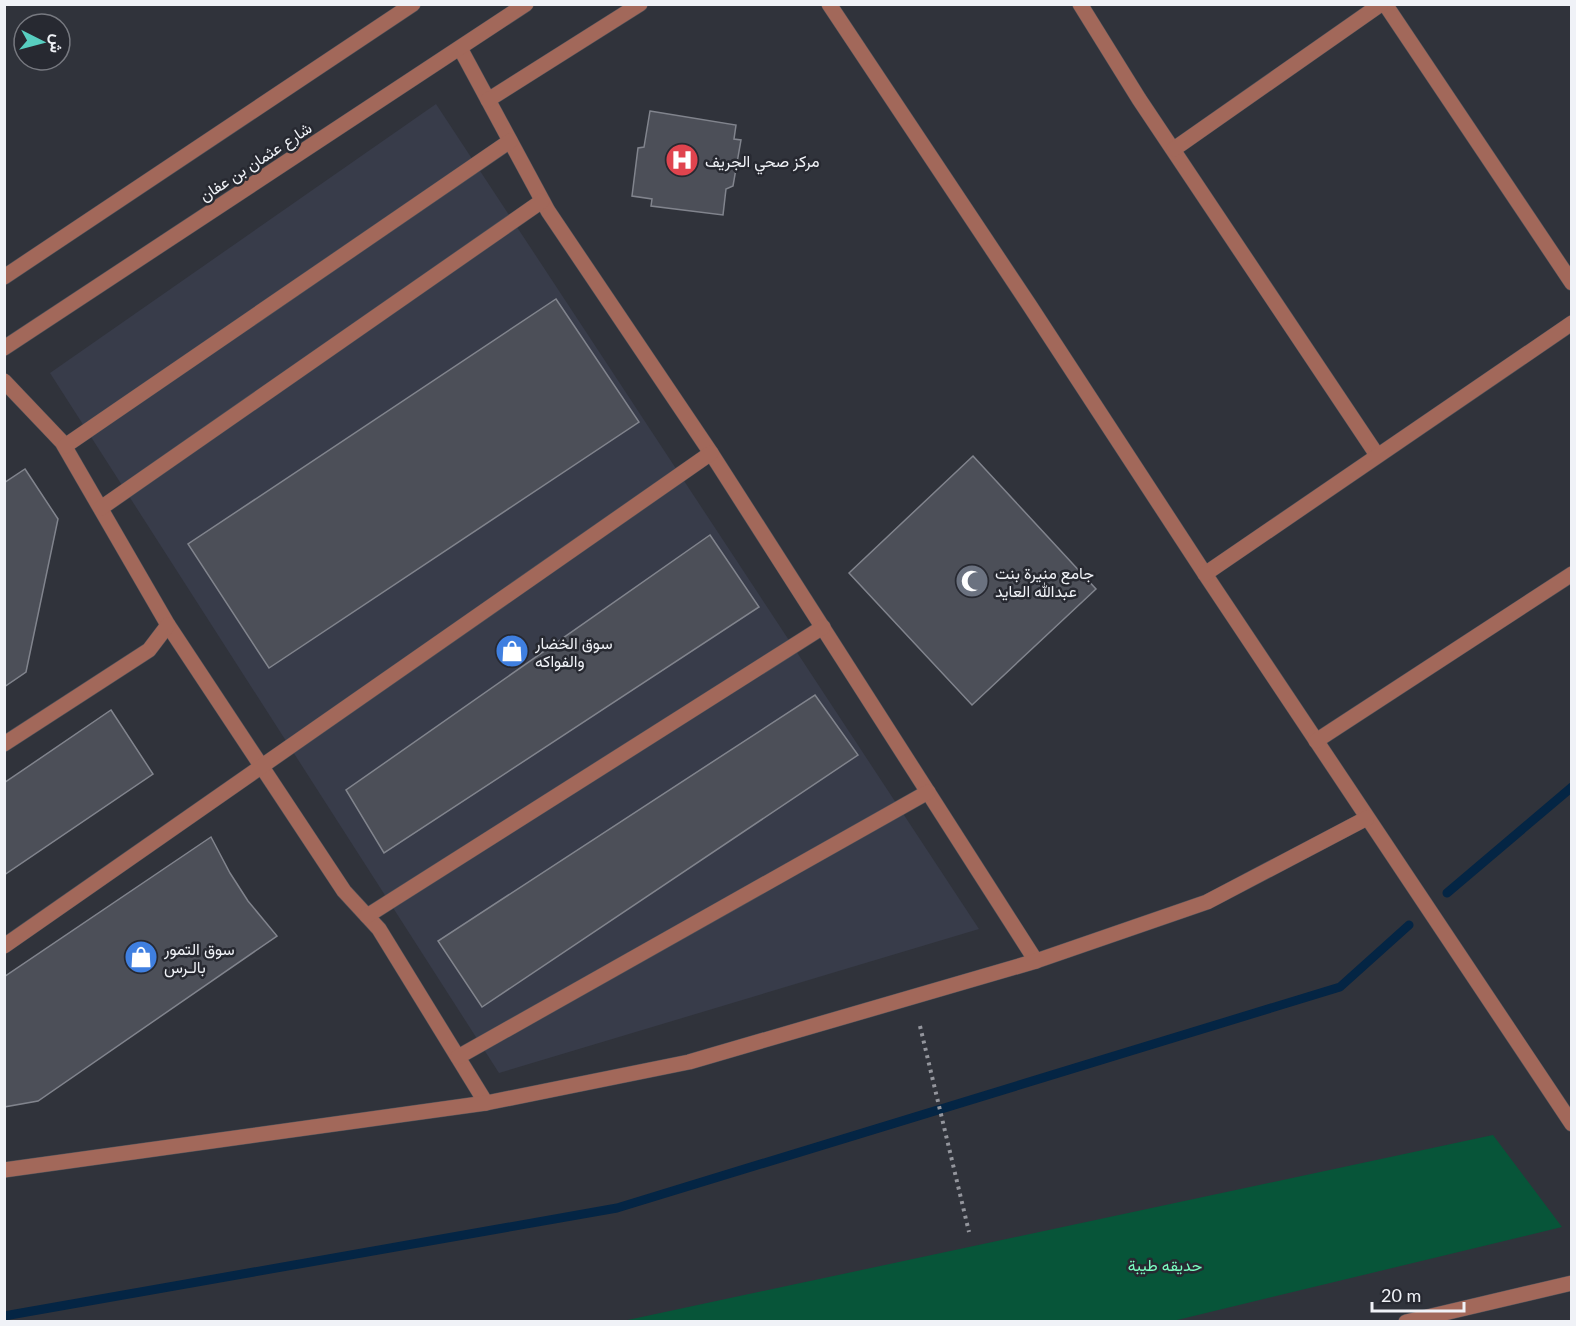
<svg xmlns="http://www.w3.org/2000/svg" width="1576" height="1326" viewBox="0 0 1576 1326" font-family="Lato,Vazirmatn,sans-serif">
	<style>
		.built { fill: #383c4a }
		.green { fill: #075539 }
		.lines { fill: none; stroke-linecap: round; stroke-linejoin: round }
		.stream { stroke: #042544; stroke-width: 9 }
		.building { fill: #4c4f58; stroke: #81848d; stroke-width: 1.5 }
		.minor-casing { stroke: #4f5259; stroke-width: 16 }
		.path { stroke: #94969d; stroke-width: 4; stroke-dasharray: 3 4.5; stroke-linecap: butt }
		.minor { stroke: #a2685a; stroke-width: 15 }
		.labels { text-anchor: middle; dominant-baseline: central; stroke-width: 5; stroke-linejoin: round; paint-order: stroke }
		.poi-label { font-size: 16px; fill: #f0f2f7; stroke: #272931; text-anchor: start }
		.street-label { font-size: 16px; fill: #f0f2f7; stroke: #272931 }
		.park-label { font-size: 16px; fill: #7afdc1; stroke: #272931 }
	</style>
	<rect width="100%" height="100%" fill="#30333b"/>
	<!-- built -->
	<polygon class="built" points="436,104 979,929 499,1073 50,373"/>
	<!-- green -->
	<polygon class="green" points="1493,1135 1562,1227 1173,1321 623,1321"/>
	<g class="lines">
		<!-- stream -->
		<g class="stream">
			<polyline points="1447,893 1572,787"/>
			<polyline points="4,1316 617,1208 1340,987 1409,925"/>
		</g>
	</g>
	<!-- building -->
	<g class="building">
		<polygon points="650,111 736,125 734,139 741,140 733,186 726,189 723,215 651,206 652,199 632,196 638,148 644,147"/>
		<polygon points="556,299 639,422 269,668 188,544"/>
		<polygon points="973,456 1096,589 972,705 849,573"/>
		<polygon points="25,469 58,519 26,672 4,687 4,483"/>
		<polygon points="710,535 759,607 384,853 346,790"/>
		<polygon points="815,695 858,755 482,1007 438,941"/>
		<polygon points="111,710 153,774 4,875 4,783"/>
		<polygon points="211,837 230,873 248,901 277,936 38,1101 4,1107 4,977"/>
	</g>
	<g class="lines">
		<defs>
			<g id="minor">
				<polyline points="829,4 1030,306 1205,574 1572,1124"/>
				<polyline points="1080,4 1139,99 1377,455"/>
				<polyline points="1385,4 1572,283"/>
				<polyline points="460,48 548,211 711,453 1036,961"/>
				<polyline points="488,100 640,4"/>
				<polyline points="1174,149 1381,4"/>
				<polyline points="4,277 413,4"/>
				<polyline points="4,348 526,4"/>
				<polyline points="4,381 62,442 168,625 344,891 379,929 486,1103"/>
				<polyline points="65,446 510,141"/>
				<polyline points="101,508 542,201"/>
				<polyline points="1205,574 1572,323"/>
				<polyline points="1316,741 1572,574"/>
				<polyline points="4,744 149,650 168,625"/>
				<polyline points="367,916 823,627"/>
				<polyline points="4,946 711,453"/>
				<polyline points="458,1057 928,792"/>
				<polyline points="4,1170 486,1103 689,1062 1036,961 1207,902 1367,818"/>
				<polyline points="1406,1322 1572,1283"/>
			</g>
		</defs>
		<!-- minor casing -->
		<use href="#minor" class="minor-casing"/>
		<!-- path -->
		<polyline class="path" points="920,1026 969,1232"/>
		<!-- minor -->
		<use href="#minor" class="minor"/>
	</g>
	<!-- icons -->
	<defs>
		<symbol id="hospital-disc" viewBox="-11 -11 22 22"><circle r="9.5" fill="#e0444e" stroke="#272931"/><path d="M-5-5h3v3.5h4V-5h3V5h-3V1.5h-4V5h-3Z" fill="#fff"/></symbol>
		<symbol id="mosque-disc" viewBox="-11 -11 22 22"><circle r="9.5" fill="#6b7280" stroke="#272931"/><path d="M3.5-4.9A6 6 0 1 0 3.5 4.9A5 5 0 1 1 3.5-4.9Z" fill="#fff"/></symbol>
		<symbol id="shop-disc" viewBox="-11 -11 22 22"><circle r="9.5" fill="#3f7fe0" stroke="#272931"/><path d="M-5-2.5h2.3a2.7 3.5 0 0 1 5.4 0H5L5.5 6h-11ZM-1.5-2.5h3a1.5 2.3 0 0 0-3 0Z" fill="#fff"/></symbol>
	</defs>
	<g fill-rule="evenodd">
		<use href="#hospital-disc" x="663" y="141" width="38" height="38"/>
		<use href="#mosque-disc" x="953" y="562" width="38" height="38"/>
		<use href="#shop-disc" x="493" y="632" width="38" height="38"/>
		<use href="#shop-disc" x="122" y="938" width="38" height="38"/>
	</g>
	<g class="labels">
		<!-- poi labels -->
		<g class="poi-label">
			<text x="705" y="160">مركز صحي الجريف</text>
			<text x="995" y="572">جامع منيرة بنت<tspan x="995" dy="18">عبدالله العايد</tspan></text>
			<text x="535" y="642">سوق الخضار<tspan x="535" dy="18">والفواكه</tspan></text>
			<text x="164" y="948">سوق التمور<tspan x="164" dy="18">بالـرس</tspan></text>
		</g>
		<!-- street labels -->
		<g class="street-label">
			<text transform="translate(255 161) rotate(-33)">شارع عثمان بن عفان</text>
		</g>
		<!-- park labels -->
		<g class="park-label">
			<text x="1165" y="1264">حديقه طيبة</text>
		</g>
	</g>
	<!-- border -->
	<rect width="1576" height="1326" fill="none" stroke="#f0f2f7" stroke-width="12"/>
	<!-- north arrow -->
	<g transform="translate(42 42) rotate(96)"><circle r="28" fill="#272931" stroke="#777980" stroke-width="1.5"/>
	<path d="M0-4.5L10 22L0 15L-10 22Z" fill="#58cec0"/>
	<text y="-9" font-size="16" font-weight="bold" text-anchor="middle" fill="#f0f2f7">ش</text>
	</g>
	<!-- scale -->
	<path d="M1372 1302v9h92v-9" fill="none" stroke="#f0f2f7" stroke-width="3"/>
	<text x="1381" y="1302" font-size="18" fill="#f0f2f7" stroke="#272931" stroke-width="4.5" paint-order="stroke">20 m</text>
</svg>
